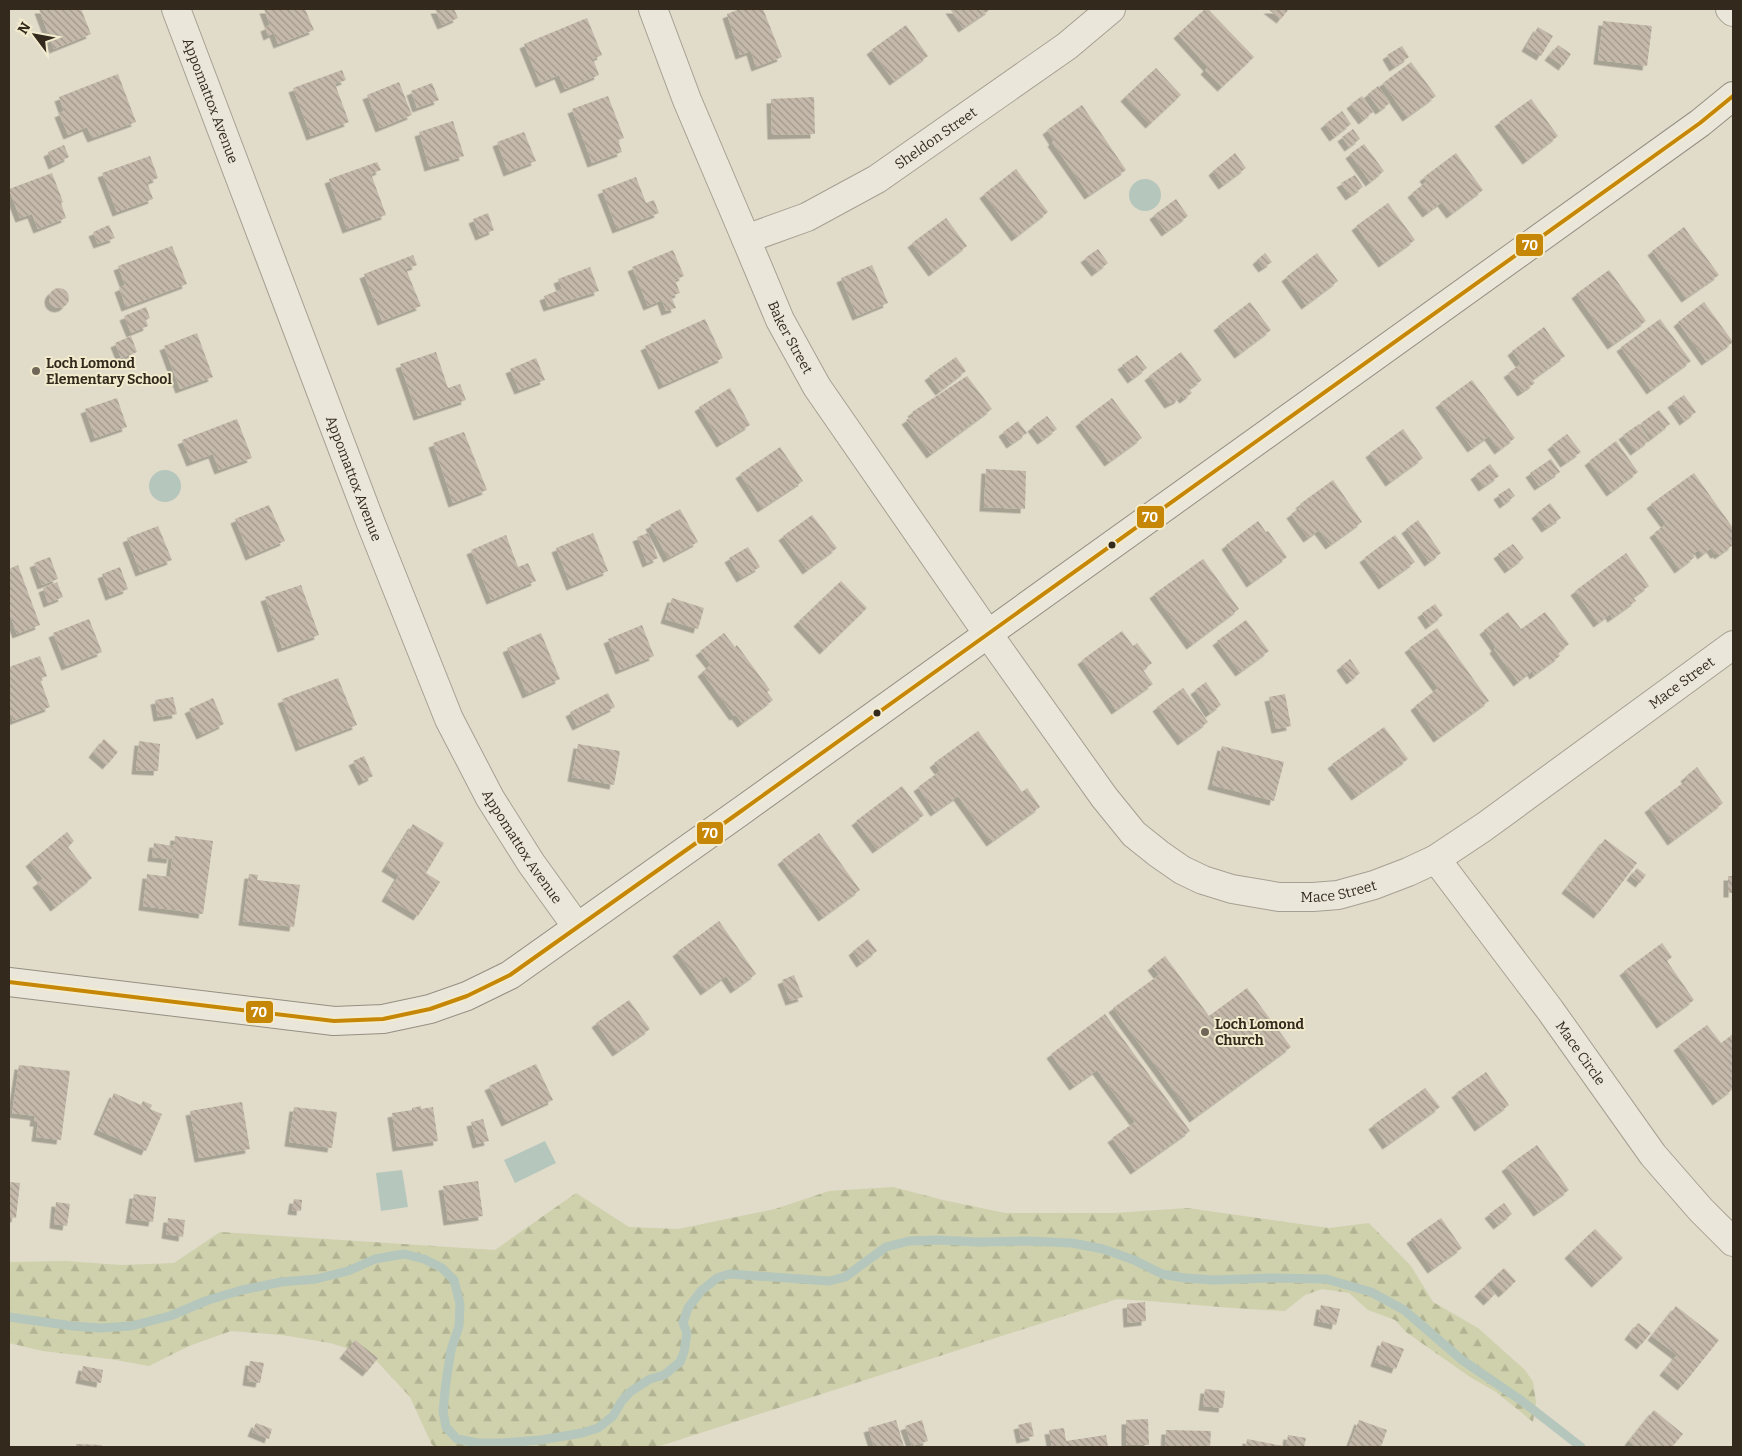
<svg xmlns="http://www.w3.org/2000/svg" width="1742" height="1456" viewBox="0 0 1742 1456" font-family="Bitter,serif">
	<style>
		.forest { fill: url(#forest-firs) }
		.water { fill: #b5c6bc }
		.lines { fill: none; stroke-linecap: round; stroke-linejoin: round }
		.stream { stroke: #b5c6bc; stroke-width: 9 }
		.building { fill: url(#building-back-hatch); filter: url(#shadow) }
		.street-casing { stroke: #a6a093; stroke-width: 30 }
		.secondary-casing { stroke: #958f82; stroke-width: 30 }
		.street { stroke: #eae6da; stroke-width: 28 }
		.secondary { stroke: #eae6da; stroke-width: 28 }
		.bus-1-casing { stroke: #f3ebce; stroke-width: 8 }
		.bus-1 { stroke: #c68707; stroke-width: 4 }
		.poi-dot { fill: #706759; stroke: #f3ebce; stroke-width: 2 }
		.bus-dot { fill: #33291c; stroke: #f3ebce; stroke-width: 2 }
		.labels { text-anchor: middle; dominant-baseline: central; stroke-width: 4; stroke-linejoin: round; paint-order: stroke }
		.street-label { font-size: 14px; fill: #33291c; stroke: #f3ebce }
		.poi-label { font-size: 14px; font-weight: bold; fill: #33291c; stroke: #f3ebce; text-anchor: start }
		.line-badge { stroke: #f3ebce; stroke-width: 2 }
		.badge-label { font-size: 14px; text-anchor: middle; font-weight: bold; fill: #fff }
	</style>
	<defs>
		<pattern id="forest-firs" width="22" height="20" patternUnits="userSpaceOnUse" patternTransform="scale(1.25)"><rect width="22" height="20" fill="#ced1ac"/><path d="M5 1l3.5 6h-7zM16 11l3.5 6h-7z" fill="#b1b393"/></pattern>
		<pattern id="building-back-hatch" width="6" height="6" patternUnits="userSpaceOnUse" patternTransform="scale(1.25)"><rect width="6" height="6" fill="#c4b9aa"/><path d="M-1 5l2 2M0 0l6 6M5-1l2 2" fill="none" stroke="#a0968a"/></pattern>
		<filter id="shadow"><feDropShadow dx="-4.5" dy="4.5" stdDeviation="0" flood-color="#0004"/></filter>
	</defs>
	<rect width="100%" height="100%" fill="#e1dbc9"/>
	<!-- forest -->
	<path class="forest" d="M 893,1187 L 943,1200 L 1005,1213 L 1115,1213 L 1187,1208 L 1329,1228 L 1369,1223 L 1411,1266 L 1433,1302 L 1478,1328 L 1525,1370 L 1533,1382 L 1536,1402 L 1533,1422 L 1496,1392 L 1470,1377 L 1406,1332 L 1395,1320 L 1368,1310 L 1349,1293 L 1322,1289 L 1305,1295 L 1285,1311 C 1229,1309 1173,1302 1117,1299 L 657,1447 L 437,1447 L 432,1445 L 410,1397 L 372,1356 L 330,1343 L 282,1335 L 231,1331 L 189,1346 L 149,1366 L 110,1359 L 43,1351 L 9,1343 L 9,1262 L 65,1261 L 122,1265 L 174,1263 L 220,1232 L 495,1250 L 576,1193 L 629,1227 L 678,1229 L 775,1209 L 829,1191 Z"/>
	<!-- water -->
	<g class="water">
		<circle cx="1145" cy="195" r="16"/>
		<circle cx="165" cy="486" r="16"/>
		<polygon points="545,1141 556,1163 515,1183 504,1160"/>
		<polygon points="402,1170 408,1207 381,1211 376,1173"/>
	</g>
	<g class="lines">
		<!-- stream -->
		<polyline class="stream" points="9,1317 73,1326 100,1328 131,1326 170,1316 208,1300 242,1290 281,1282 316,1279 348,1271 375,1259 404,1254 424,1259 442,1268 454,1280 460,1304 459,1326 451,1350 446,1382 443,1411 446,1427 457,1439 478,1443 501,1443 541,1440 582,1433 598,1428 613,1416 621,1402 630,1392 650,1379 664,1375 680,1362 684,1352 687,1333 683,1323 688,1308 701,1291 717,1278 729,1274 829,1281 845,1277 886,1247 909,1241 938,1240 977,1242 1027,1241 1072,1243 1103,1249 1134,1260 1162,1274 1185,1278 1214,1280 1271,1278 1326,1279 1371,1292 1404,1310 1462,1360 1522,1401 1581,1447"/>
	</g>
	<!-- building -->
	<g class="building">
		<polygon points="39,9 81,9 91,34 54,49"/>
		<polygon points="264,9 305,9 314,30 278,44 274,33 268,36 265,27 270,25"/>
		<polygon points="435,9 454,9 458,18 442,25"/>
		<polygon points="740,9 763,9 782,57 756,67 751,51 740,55 727,14"/>
		<polygon points="950,9 991,9 963,28"/>
		<polygon points="1205,9 1208,9 1254,57 1222,87 1205,70 1208,67 1178,34"/>
		<polygon points="1268,9 1289,9 1281,19"/>
		<polygon points="587,18 602,55 593,59 599,75 565,89 559,75 540,83 524,44"/>
		<polygon points="1603,21 1652,26 1647,66 1598,60"/>
		<polygon points="906,25 928,56 894,81 871,50"/>
		<polygon points="1538,27 1553,36 1541,56 1526,47"/>
		<polygon points="1558,45 1571,54 1563,66 1549,56"/>
		<polygon points="1402,46 1409,57 1394,67 1387,55"/>
		<polygon points="1411,62 1436,96 1407,117 1383,83"/>
		<polygon points="1156,68 1181,95 1150,124 1125,97"/>
		<polygon points="342,70 346,80 335,84 349,122 311,136 293,88"/>
		<polygon points="118,74 136,122 92,138 87,127 68,135 59,113 64,111 59,97"/>
		<polygon points="399,82 412,115 380,128 367,95"/>
		<polygon points="432,83 439,100 417,108 411,91"/>
		<polygon points="1378,86 1390,103 1380,110 1368,94"/>
		<polygon points="608,96 624,138 618,140 622,152 592,163 572,109"/>
		<polygon points="1362,96 1373,112 1363,120 1351,104"/>
		<polygon points="814,97 815,134 772,135 771,99"/>
		<polygon points="1531,99 1558,136 1527,160 1499,122"/>
		<polygon points="1082,105 1126,170 1089,195 1052,142 1054,141 1047,130"/>
		<polygon points="1342,111 1351,124 1334,137 1325,124"/>
		<polygon points="453,121 464,156 429,167 419,132"/>
		<polygon points="1353,129 1360,139 1349,147 1342,137"/>
		<polygon points="524,132 536,161 508,172 497,142"/>
		<polygon points="1364,144 1384,171 1370,182 1350,154"/>
		<polygon points="64,145 69,157 53,165 48,152"/>
		<polygon points="1235,153 1246,168 1223,185 1213,171"/>
		<polygon points="1456,153 1483,190 1451,214 1442,202 1427,213 1412,193 1427,181 1424,177"/>
		<polygon points="150,156 158,178 147,182 153,199 117,212 102,173"/>
		<polygon points="377,162 381,170 371,174 386,215 347,229 329,179"/>
		<polygon points="1016,169 1048,212 1016,237 984,194"/>
		<polygon points="52,173 63,202 61,203 66,218 38,229 32,214 20,218 9,189"/>
		<polygon points="1355,175 1363,187 1350,196 1341,183"/>
		<polygon points="636,177 646,203 654,200 659,213 617,229 602,190"/>
		<polygon points="1176,199 1188,216 1166,232 1154,215"/>
		<polygon points="1388,203 1415,240 1383,263 1356,226"/>
		<polygon points="488,213 494,230 480,236 473,219"/>
		<polygon points="946,218 967,246 933,272 912,243"/>
		<polygon points="109,225 115,238 98,244 93,232"/>
		<polygon points="1684,227 1719,275 1686,298 1652,251"/>
		<polygon points="172,246 187,284 126,307 119,288 125,285 118,266"/>
		<polygon points="1098,249 1108,263 1096,272 1085,258"/>
		<polygon points="673,250 684,276 675,280 680,293 671,296 676,308 666,311 662,300 648,306 632,267"/>
		<polygon points="1265,253 1272,262 1263,268 1257,260"/>
		<polygon points="1317,253 1338,281 1306,305 1286,277"/>
		<polygon points="413,255 417,265 406,269 421,306 382,321 364,274"/>
		<polygon points="872,265 888,303 857,316 841,278"/>
		<polygon points="590,267 599,291 548,307 544,296 562,289 558,279"/>
		<polygon points="1609,270 1646,321 1612,345 1576,294"/>
		<circle cx="59" cy="298" r="10"/>
		<polygon points="1250,302 1271,330 1239,354 1218,326"/>
		<polygon points="1704,302 1733,342 1706,361 1678,322"/>
		<polygon points="146,307 150,318 146,320 148,326 131,333 124,316"/>
		<polygon points="705,319 723,358 663,385 645,346"/>
		<polygon points="1660,319 1691,361 1651,390 1621,347"/>
		<polygon points="1544,327 1565,356 1532,380 1535,383 1522,392 1508,373 1521,364 1512,351"/>
		<polygon points="197,333 213,377 180,389 164,346"/>
		<polygon points="131,336 137,352 121,358 115,343"/>
		<polygon points="436,352 448,388 460,384 466,400 418,416 400,364"/>
		<polygon points="1181,352 1202,380 1189,389 1192,393 1184,399 1181,395 1179,399 1169,404 1149,376"/>
		<polygon points="1137,355 1147,368 1132,379 1122,365"/>
		<polygon points="956,357 966,371 940,391 929,376"/>
		<polygon points="536,358 545,380 519,390 510,369"/>
		<polygon points="967,376 992,409 931,454 906,420 914,415 912,412"/>
		<polygon points="1472,380 1515,438 1499,450 1489,436 1472,448 1440,403"/>
		<polygon points="730,388 750,425 721,443 699,407"/>
		<polygon points="1684,395 1696,412 1684,421 1672,403"/>
		<polygon points="117,398 127,427 95,438 85,409"/>
		<polygon points="1112,398 1142,438 1109,462 1080,422"/>
		<polygon points="1659,410 1670,424 1652,438 1641,423"/>
		<polygon points="1047,416 1057,429 1042,440 1032,427"/>
		<polygon points="237,419 252,458 219,470 213,454 191,462 182,440"/>
		<polygon points="1018,421 1027,433 1011,444 1003,432"/>
		<polygon points="1639,424 1650,440 1635,451 1623,435"/>
		<polygon points="1403,429 1423,458 1390,482 1370,453"/>
		<polygon points="464,432 487,490 453,503 433,443"/>
		<polygon points="1567,434 1581,452 1565,463 1552,445"/>
		<polygon points="1616,441 1638,472 1611,492 1589,461"/>
		<polygon points="780,447 803,481 762,508 740,474"/>
		<polygon points="1551,459 1560,472 1539,486 1530,473"/>
		<polygon points="1490,464 1499,476 1483,487 1475,475"/>
		<polygon points="986,469 1026,471 1025,509 984,507"/>
		<polygon points="1694,473 1733,528 1733,545 1719,555 1718,553 1715,554 1711,548 1702,555 1699,550 1692,554 1695,557 1679,569 1654,533 1666,524 1651,504"/>
		<polygon points="1333,480 1362,522 1330,545 1319,530 1308,538 1291,514 1302,506 1300,504"/>
		<polygon points="1509,488 1515,496 1504,504 1498,495"/>
		<polygon points="1550,503 1561,518 1546,528 1536,514"/>
		<polygon points="269,505 285,541 250,556 235,519"/>
		<polygon points="680,509 698,542 668,558 650,525"/>
		<polygon points="812,515 837,548 807,570 783,536"/>
		<polygon points="1418,520 1441,553 1429,562 1406,529"/>
		<polygon points="1258,521 1266,532 1268,531 1287,557 1251,583 1226,545"/>
		<polygon points="158,526 172,560 140,572 127,538"/>
		<polygon points="593,533 608,571 571,586 556,548"/>
		<polygon points="648,533 658,558 647,563 637,537"/>
		<polygon points="506,535 518,567 528,563 536,581 491,600 471,550"/>
		<polygon points="1395,535 1415,562 1383,585 1364,558"/>
		<polygon points="1513,544 1524,558 1509,569 1498,554"/>
		<polygon points="748,547 760,567 741,578 729,558"/>
		<polygon points="1626,553 1649,586 1633,597 1636,601 1612,618 1610,614 1598,623 1575,591"/>
		<polygon points="50,557 58,579 42,585 34,563"/>
		<polygon points="1203,559 1239,609 1191,645 1154,594"/>
		<polygon points="18,565 40,625 17,634 9,612 9,569"/>
		<polygon points="120,567 128,589 110,596 102,574"/>
		<polygon points="841,581 867,608 824,650 798,622"/>
		<polygon points="57,582 63,597 48,603 43,588"/>
		<polygon points="301,585 319,635 282,648 265,597"/>
		<polygon points="672,598 704,608 698,629 665,619"/>
		<polygon points="1435,604 1443,615 1430,625 1422,613"/>
		<polygon points="1508,612 1521,629 1545,612 1569,644 1558,653 1560,656 1534,675 1532,671 1518,682 1494,649 1496,647 1484,630"/>
		<polygon points="89,619 102,652 66,666 53,633"/>
		<polygon points="1246,620 1269,651 1240,672 1217,641"/>
		<polygon points="642,625 654,656 620,670 608,639"/>
		<polygon points="1437,628 1489,701 1438,738 1415,706 1438,688 1409,648"/>
		<polygon points="1122,631 1133,646 1137,643 1152,663 1143,670 1153,684 1116,710 1082,660"/>
		<polygon points="541,633 560,679 527,694 507,648"/>
		<polygon points="724,633 735,647 737,645 770,690 767,692 773,700 742,723 736,715 734,716 702,672 711,665 700,651"/>
		<polygon points="40,656 47,676 40,679 50,707 13,721 9,709 9,667"/>
		<polygon points="1350,659 1360,673 1351,680 1341,666"/>
		<polygon points="338,678 357,725 300,747 282,699"/>
		<polygon points="1206,682 1221,705 1210,713 1195,690"/>
		<polygon points="1183,688 1208,722 1182,741 1157,707"/>
		<polygon points="608,693 615,707 577,726 570,712"/>
		<polygon points="1285,694 1291,726 1276,729 1269,697"/>
		<polygon points="173,697 177,714 158,717 155,700"/>
		<polygon points="213,698 224,724 201,735 189,709"/>
		<polygon points="1384,727 1408,759 1356,796 1332,764"/>
		<polygon points="978,731 1022,792 1027,788 1040,807 991,842 958,796 935,812 918,787 940,771 934,763"/>
		<polygon points="104,739 118,752 107,765 93,753"/>
		<polygon points="139,741 160,744 158,771 136,770"/>
		<polygon points="578,744 620,751 614,785 572,777"/>
		<polygon points="1222,746 1284,762 1274,801 1212,785"/>
		<polygon points="364,756 373,776 363,781 353,761"/>
		<polygon points="1697,767 1723,803 1672,841 1649,808 1687,780 1685,777"/>
		<polygon points="902,786 924,815 877,849 856,821"/>
		<polygon points="413,824 444,843 426,873 440,882 418,916 386,897 399,875 386,867"/>
		<polygon points="67,832 74,841 68,847 92,878 55,907 37,883 43,879 30,862"/>
		<polygon points="819,833 860,890 823,917 782,860"/>
		<polygon points="175,836 213,841 203,914 143,906 147,874 170,877"/>
		<polygon points="1605,839 1637,863 1598,914 1566,889"/>
		<polygon points="154,843 173,846 171,859 152,857"/>
		<polygon points="1637,868 1646,875 1640,883 1631,876"/>
		<polygon points="249,874 258,875 257,880 300,885 294,927 243,921"/>
		<rect x="1728" y="876" width="5" height="17"/>
		<polygon points="719,921 756,974 735,989 726,976 705,991 677,952"/>
		<polygon points="868,939 877,951 861,963 853,951"/>
		<polygon points="1662,943 1672,957 1667,961 1694,1000 1661,1024 1624,971"/>
		<polygon points="1165,956 1209,1016 1247,988 1291,1047 1194,1118 1113,1008 1159,975 1152,966"/>
		<polygon points="794,975 803,997 790,1001 782,980"/>
		<polygon points="629,1000 650,1029 617,1052 596,1023"/>
		<polygon points="1105,1014 1190,1131 1135,1170 1112,1138 1135,1122 1097,1070 1074,1086 1051,1054"/>
		<polygon points="1707,1025 1721,1043 1733,1034 1733,1089 1717,1101 1678,1046"/>
		<polygon points="536,1064 553,1100 506,1122 489,1086"/>
		<polygon points="19,1065 70,1071 61,1140 36,1137 38,1122 34,1122 35,1116 12,1113"/>
		<polygon points="1486,1072 1509,1105 1479,1127 1456,1093"/>
		<polygon points="1425,1088 1440,1107 1387,1145 1373,1125"/>
		<polygon points="114,1093 141,1105 143,1101 152,1105 150,1109 162,1114 146,1151 98,1130"/>
		<polygon points="242,1102 250,1149 199,1158 190,1111"/>
		<polygon points="421,1106 421,1109 433,1107 438,1141 397,1147 392,1113 412,1110 412,1108"/>
		<polygon points="294,1107 337,1112 332,1148 289,1142"/>
		<polygon points="483,1119 489,1141 477,1144 471,1122"/>
		<polygon points="1537,1145 1569,1190 1538,1212 1506,1167"/>
		<polygon points="478,1181 483,1216 448,1221 443,1186"/>
		<polygon points="9,1182 20,1183 16,1218 9,1217"/>
		<polygon points="134,1194 156,1197 153,1222 130,1219"/>
		<polygon points="294,1199 302,1200 301,1211 292,1210"/>
		<polygon points="56,1202 70,1204 67,1226 54,1224"/>
		<polygon points="1504,1203 1512,1214 1498,1225 1489,1214"/>
		<polygon points="168,1218 185,1220 183,1237 166,1234"/>
		<polygon points="1441,1218 1462,1248 1432,1269 1411,1239"/>
		<polygon points="1595,1229 1623,1258 1596,1283 1569,1254"/>
		<polygon points="1504,1268 1516,1281 1503,1293 1491,1280"/>
		<polygon points="1487,1284 1495,1294 1488,1301 1479,1292"/>
		<polygon points="1145,1302 1146,1321 1128,1323 1127,1304"/>
		<polygon points="1321,1305 1340,1309 1336,1325 1318,1321"/>
		<polygon points="1676,1306 1719,1340 1682,1386 1664,1371 1677,1355 1652,1336"/>
		<polygon points="1638,1323 1651,1333 1641,1345 1629,1335"/>
		<polygon points="355,1340 378,1358 367,1372 344,1354"/>
		<polygon points="1382,1341 1404,1349 1396,1369 1375,1362"/>
		<polygon points="250,1361 264,1363 260,1383 247,1381"/>
		<polygon points="83,1366 103,1370 101,1383 80,1379"/>
		<polygon points="1205,1389 1225,1391 1223,1408 1203,1406"/>
		<polygon points="1654,1410 1683,1434 1672,1447 1636,1447 1629,1441"/>
		<polygon points="1148,1419 1149,1445 1126,1445 1126,1420"/>
		<polygon points="896,1420 904,1447 874,1447 868,1428"/>
		<polygon points="922,1420 928,1441 912,1446 905,1426"/>
		<polygon points="1359,1420 1387,1430 1381,1447 1349,1447"/>
		<polygon points="1031,1422 1034,1436 1021,1439 1018,1425"/>
		<polygon points="256,1423 272,1429 269,1439 252,1432"/>
		<polygon points="1064,1428 1066,1441 1106,1435 1108,1447 1052,1447 1049,1430"/>
		<polygon points="1166,1430 1211,1431 1210,1447 1165,1447"/>
		<polygon points="1288,1435 1306,1438 1304,1447 1286,1447"/>
		<polygon points="1247,1439 1283,1446 1283,1447 1246,1447"/>
		<polygon points="76,1444 102,1445 101,1447 76,1447"/>
	</g>
	<g class="lines">
		<defs>
			<g id="street">
				<path id="s1" d="M 176,9 L 370,521 L 449,719 L 490,798 L 531,863 L 577,927"/>
				<path id="s2" d="M 653,9 L 687,100 L 746,239 L 780,320 L 817,387 L 988,634 L 1104,797 L 1134,834 L 1159,854 L 1182,870 L 1203,880 L 1232,889 L 1279,897 L 1313,897 L 1338,895 L 1374,885 L 1408,872 L 1436,859 L 1484,827 L 1733,645"/>
				<polyline points="1730,9 1733,12"/>
				<path id="s3" d="M 746,239 L 807,217 L 877,179 L 1067,46 L 1111,9"/>
				<path id="s4" d="M 1436,859 L 1550,1010 L 1653,1155 L 1701,1210 L 1733,1242"/>
			</g>
			<polyline id="secondary" points="9,982 334,1021 383,1019 430,1009 467,996 510,975 737,814 1700,123 1733,96"/>
		</defs>
		<!-- street casing -->
		<use href="#street" class="street-casing"/>
		<!-- secondary casing -->
		<use href="#secondary" class="secondary-casing"/>
		<!-- street -->
		<use href="#street" class="street"/>
		<!-- secondary -->
		<use href="#secondary" class="secondary"/>
		<defs>
			<polyline id="bus-1" points="9,982 334,1021 383,1019 430,1009 467,996 510,975 737,814 1700,123 1733,96"/>
		</defs>
		<!-- bus-1 casing -->
		<use href="#bus-1" class="bus-1-casing"/>
		<!-- bus-1 -->
		<use href="#bus-1" class="bus-1"/>
	</g>
	<!-- markers -->
	<g class="poi-dot">
		<circle cx="36" cy="371" r="5"/>
		<circle cx="1205" cy="1032" r="5"/>
	</g>
	<g class="bus-dot">
		<circle cx="1112" cy="545" r="4.5"/>
		<circle cx="877" cy="713" r="4.5"/>
	</g>
	<g class="labels">
		<!-- street labels -->
		<g class="street-label">
			<text stroke="none"><textPath href="#s1" startOffset="98">Appomattox Avenue</textPath></text>
			<text stroke="none"><textPath href="#s3" startOffset="216">Sheldon Street</textPath></text>
			<text stroke="none"><textPath href="#s2" startOffset="356">Baker Street</textPath></text>
			<text stroke="none"><textPath href="#s1" startOffset="502">Appomattox Avenue</textPath></text>
			<text stroke="none"><textPath href="#s2" startOffset="1588">Mace Street</textPath></text>
			<text stroke="none"><textPath href="#s1" startOffset="908">Appomattox Avenue</textPath></text>
			<text stroke="none"><textPath href="#s2" startOffset="1182">Mace Street</textPath></text>
			<text stroke="none"><textPath href="#s4" startOffset="242">Mace Circle</textPath></text>
		</g>
		<!-- poi labels -->
		<g class="poi-label">
			<text x="46" y="363">Loch Lomond<tspan x="46" dy="16">Elementary School</tspan></text>
			<text x="1215" y="1024">Loch Lomond<tspan x="1215" dy="16">Church</tspan></text>
		</g>
	</g>
	<g class="line-badge">
		<rect x="1515" y="233" width="29" height="24" rx="5" fill="#c68707"/>
		<rect x="1136" y="505" width="29" height="24" rx="5" fill="#c68707"/>
		<rect x="696" y="821" width="28" height="24" rx="5" fill="#c68707"/>
		<rect x="245" y="1000" width="29" height="24" rx="5" fill="#c68707"/>
	</g>
	<g class="badge-label">
		<text x="1530" y="250">70</text>
		<text x="1150" y="522">70</text>
		<text x="710" y="838">70</text>
		<text x="259" y="1017">70</text>
	</g>
	<!-- border -->
	<rect width="1742" height="1456" fill="none" stroke="#33291c" stroke-width="20"/>
	<!-- north arrow -->
	<g transform="translate(35 35) rotate(302)" stroke="#f3ebce" stroke-width="4" paint-order="stroke">
	<path d="M0-4L9 19L0 12L-9 19Z" fill="#33291c"/>
	<text y="-8" font-size="14" font-weight="bold" text-anchor="middle" fill="#33291c">N</text>
	</g>
</svg>
